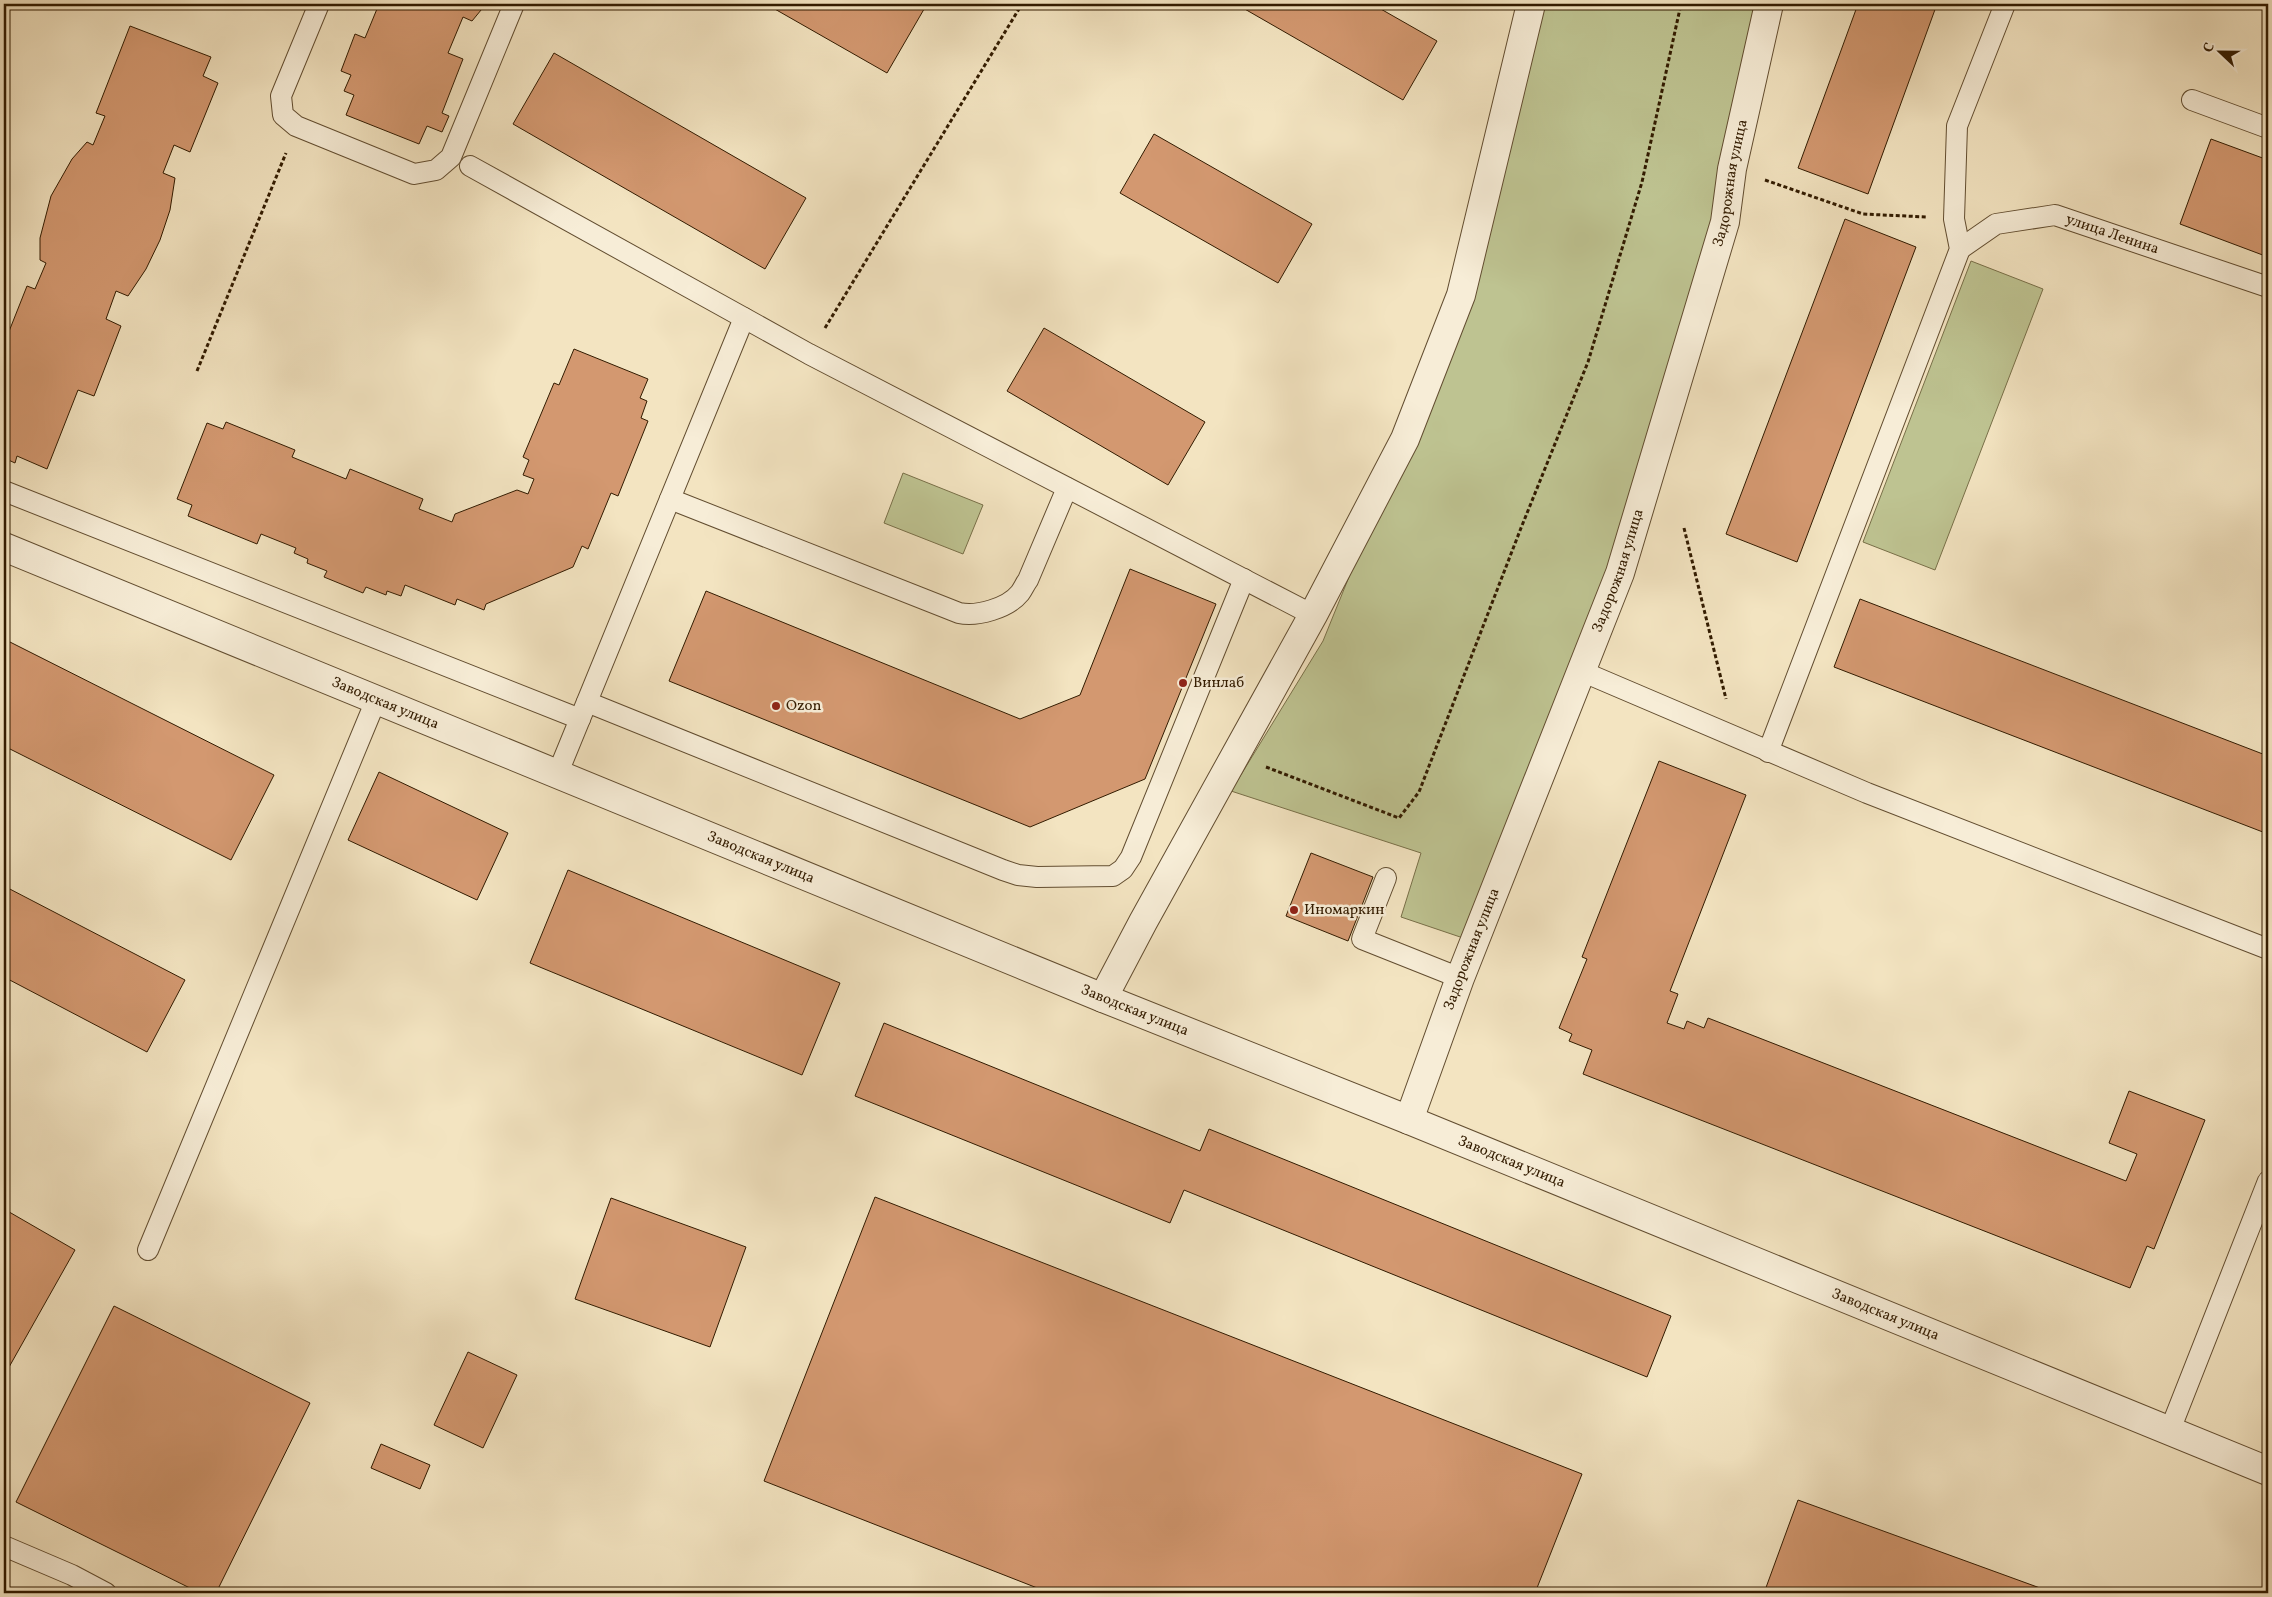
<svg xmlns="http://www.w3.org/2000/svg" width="2272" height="1597" viewBox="0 0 2272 1597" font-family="Vollkorn,serif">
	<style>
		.green { fill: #bec391; stroke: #786f48 }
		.building { fill: #d39870; stroke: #321b00 }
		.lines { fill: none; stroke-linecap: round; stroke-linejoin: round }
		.service-casing { stroke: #624d30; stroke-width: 22 }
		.minor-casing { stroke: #624d30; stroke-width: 30 }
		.tertiary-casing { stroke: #624d30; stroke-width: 30 }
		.path { stroke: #321b00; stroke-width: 3; stroke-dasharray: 4 2.5; stroke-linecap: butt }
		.service { stroke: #f7edd7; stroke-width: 20 }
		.minor { stroke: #f7edd7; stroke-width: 28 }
		.tertiary { stroke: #f7edd7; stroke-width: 28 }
		.poi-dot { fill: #8f2418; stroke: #f7edd7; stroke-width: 2 }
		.labels { text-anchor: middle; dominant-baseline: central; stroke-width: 5; stroke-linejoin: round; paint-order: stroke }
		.street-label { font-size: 15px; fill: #321b00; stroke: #f7edd7 }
		.poi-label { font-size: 15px; fill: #321b00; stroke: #f7edd7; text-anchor: start }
	</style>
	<rect width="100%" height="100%" fill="#f3e4c1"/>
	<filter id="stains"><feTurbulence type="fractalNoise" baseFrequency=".004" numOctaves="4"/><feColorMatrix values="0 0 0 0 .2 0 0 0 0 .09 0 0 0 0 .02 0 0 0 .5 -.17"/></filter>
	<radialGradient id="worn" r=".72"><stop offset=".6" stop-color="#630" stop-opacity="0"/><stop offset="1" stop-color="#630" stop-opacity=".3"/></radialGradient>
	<!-- green -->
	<g class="green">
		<polygon points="1527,4 1770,4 1620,573 1475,942 1401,917 1421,853 1231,791 1323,641 1405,439 1461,295"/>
		<polygon points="1971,261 2043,289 1935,570 1863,542"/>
		<polygon points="903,473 983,505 963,554 884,523"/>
	</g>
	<!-- building -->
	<g class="building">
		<polygon points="379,4 486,4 472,21 463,17 448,53 463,59 442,113 449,116 442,132 427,126 419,144 346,115 354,95 344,91 351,75 341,71 355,34 365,38"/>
		<polygon points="766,4 927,4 887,73"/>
		<polygon points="1236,4 1372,4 1437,41 1403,100"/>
		<polygon points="1858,4 1937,4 1868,194 1798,168"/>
		<polygon points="130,26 211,57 203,76 218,83 190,152 174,145 163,173 175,178 170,210 160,240 146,269 128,296 116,291 106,319 121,326 94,396 78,390 47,469 17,456 15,463 4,458 4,344 27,286 35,289 46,263 40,260 40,238 51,196 72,159 87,142 93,145 105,116 96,113"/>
		<polygon points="554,53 806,198 765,269 513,124"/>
		<polygon points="1154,134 1312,224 1278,283 1120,193"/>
		<polygon points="2211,139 2268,160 2268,257 2180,224"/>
		<polygon points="1845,219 1916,247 1797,562 1726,534"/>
		<polygon points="1044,328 1205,422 1168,485 1007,391"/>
		<polygon points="574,349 648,379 640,398 647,401 641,418 648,421 618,496 611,493 588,549 582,546 573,567 486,604 484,610 457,599 455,605 405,585 401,596 387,591 386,595 366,587 363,593 324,577 327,571 307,563 308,559 294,553 296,548 261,534 257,544 188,516 192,505 177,499 207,423 223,429 226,422 295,450 292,457 346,479 350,469 423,499 419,509 452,522 455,514 517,490 528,494 534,479 523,475 529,460 523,457 554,383 559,385"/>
		<polygon points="1130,569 1216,604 1145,779 1030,827 669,681 706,591 1020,719 1080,695"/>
		<polygon points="1860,599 2268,756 2268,834 1834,667"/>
		<polygon points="4,639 274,775 231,860 4,746"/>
		<polygon points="1659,761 1746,795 1670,991 1678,994 1667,1023 1684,1029 1687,1021 1704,1028 1708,1018 2126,1181 2137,1154 2109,1143 2129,1091 2205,1120 2154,1249 2147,1246 2130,1288 1583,1074 1592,1050 1569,1041 1572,1034 1559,1028 1587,959 1582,957"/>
		<polygon points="379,772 508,833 477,900 348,840"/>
		<polygon points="1311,853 1373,877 1348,941 1286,916"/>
		<polygon points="568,870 840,983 802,1075 530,963"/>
		<polygon points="4,886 185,980 147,1052 4,977"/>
		<polygon points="884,1023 1200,1151 1209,1129 1671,1316 1647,1377 1184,1190 1170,1223 855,1096"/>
		<polygon points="875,1197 1582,1474 1535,1593 1050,1593 764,1481"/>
		<polygon points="611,1198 746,1247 710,1347 575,1299"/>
		<polygon points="4,1209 75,1250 4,1376"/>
		<polygon points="114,1306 310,1403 216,1593 200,1593 16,1502"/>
		<polygon points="468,1352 517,1375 483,1448 434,1425"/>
		<polygon points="381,1444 430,1465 420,1489 371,1468"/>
		<polygon points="1798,1500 2040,1588 2039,1593 1764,1593"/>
	</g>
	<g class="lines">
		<defs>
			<g id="service">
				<polyline points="319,4 281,96 283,115 296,126 414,174 436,170 451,157 514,4"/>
				<polyline points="2192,100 2268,128"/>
				<polyline points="470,166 809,354 1313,615"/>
				<path id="s1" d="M 1960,249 L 1996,224 L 2055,215 L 2268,287"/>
				<polyline points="4,491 580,719"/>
				<path d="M 670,499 L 959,613 C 977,617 1008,608 1020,593 C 1023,589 1025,584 1028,580 L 1067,488"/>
				<polyline points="1581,671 1867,793 2268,949"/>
				<polyline points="587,702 1003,870 1018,875 1037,877 1113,876 1123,869 1131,857 1244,579"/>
				<polyline points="1768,752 1960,249 1954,219 1957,126 2005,4"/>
				<polyline points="557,775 744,318"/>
				<polyline points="1386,878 1362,939 1460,978"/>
				<polyline points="148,1250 376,700"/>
				<polyline points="2170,1430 2268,1181"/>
				<polyline points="4,1546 72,1575 106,1593"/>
			</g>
			<g id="minor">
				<polyline points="1103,998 1143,922 1313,615 1405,439 1461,295 1531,4"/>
				<path id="s2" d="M 1409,1120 L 1460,978 L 1620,573 L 1725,222 L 1732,169 L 1769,4"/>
			</g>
			<g id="tertiary">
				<path id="s3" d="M 4,547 L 1103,998 L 1409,1120 L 2268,1471"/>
			</g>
		</defs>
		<!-- service casing -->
		<use href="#service" class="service-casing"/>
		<!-- minor casing -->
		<use href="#minor" class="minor-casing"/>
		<!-- tertiary casing -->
		<use href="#tertiary" class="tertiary-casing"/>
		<!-- path -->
		<g class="path">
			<polyline points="1765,180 1863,214 1926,217"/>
			<polyline points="825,328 1022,4"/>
			<polyline points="197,371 286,153"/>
			<polyline points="1684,528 1726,699"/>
			<polyline points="1266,767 1399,818 1419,792 1521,528 1588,362 1642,182 1681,4"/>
		</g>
		<!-- service -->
		<use href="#service" class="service"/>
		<!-- minor -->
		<use href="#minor" class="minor"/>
		<!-- tertiary -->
		<use href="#tertiary" class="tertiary"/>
	</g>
	<!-- markers -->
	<g class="poi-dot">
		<circle cx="1183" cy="683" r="5"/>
		<circle cx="776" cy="706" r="5"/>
		<circle cx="1294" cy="910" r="5"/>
	</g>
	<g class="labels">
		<!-- street labels -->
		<g class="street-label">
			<text stroke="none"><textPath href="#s2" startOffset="992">Задорожная улица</textPath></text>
			<text stroke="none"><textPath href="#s1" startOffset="164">улица Ленина</textPath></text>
			<text stroke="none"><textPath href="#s2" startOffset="588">Задорожная улица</textPath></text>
			<text stroke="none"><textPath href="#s3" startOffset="412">Заводская улица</textPath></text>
			<text stroke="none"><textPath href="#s3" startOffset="818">Заводская улица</textPath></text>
			<text stroke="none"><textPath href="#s2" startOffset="182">Задорожная улица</textPath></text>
			<text stroke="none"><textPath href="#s3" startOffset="1222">Заводская улица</textPath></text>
			<text stroke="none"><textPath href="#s3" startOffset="1628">Заводская улица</textPath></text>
			<text stroke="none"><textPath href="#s3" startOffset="2032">Заводская улица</textPath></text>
		</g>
		<!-- poi labels -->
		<g class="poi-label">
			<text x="1193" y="683">Винлаб</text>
			<text x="786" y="706">Ozon</text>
			<text x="1304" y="910">Иномаркин</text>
		</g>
	</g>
	<!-- margin -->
	<rect width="2272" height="1597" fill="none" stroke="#f3e4c1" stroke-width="20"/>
	<rect x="5" y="5" width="2262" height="1587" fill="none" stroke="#321b00" stroke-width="2.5"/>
	<rect x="10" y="10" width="2252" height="1577" fill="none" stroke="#321b00"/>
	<!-- north arrow -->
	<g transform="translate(2220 52) rotate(292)" stroke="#f7edd7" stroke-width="4" paint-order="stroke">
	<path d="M0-4L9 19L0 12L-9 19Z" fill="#321b00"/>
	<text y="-8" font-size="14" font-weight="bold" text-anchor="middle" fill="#321b00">С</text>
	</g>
	<rect width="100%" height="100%" filter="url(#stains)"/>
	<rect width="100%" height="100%" fill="url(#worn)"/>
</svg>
